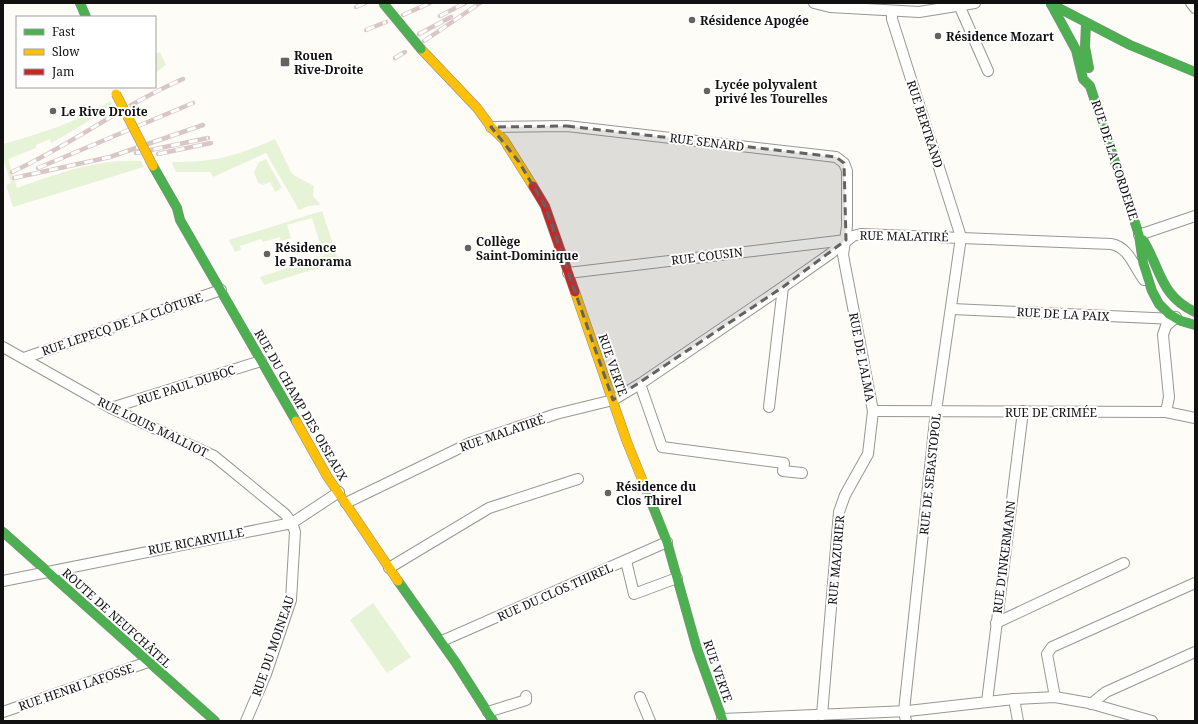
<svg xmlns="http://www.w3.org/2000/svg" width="1198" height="724" viewBox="0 0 1198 724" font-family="'Noto Serif',serif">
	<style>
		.green { fill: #e7f3d7 }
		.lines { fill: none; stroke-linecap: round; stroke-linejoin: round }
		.street-casing { stroke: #979795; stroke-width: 12 }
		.fast-casing { stroke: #8e8d8b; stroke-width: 10 }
		.slow-casing { stroke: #8e8d8b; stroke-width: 10 }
		.jam-casing { stroke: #8e8d8b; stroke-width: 10 }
		.street { stroke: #fffffe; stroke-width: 10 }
		.fast { stroke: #4caf50; stroke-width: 9 }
		.slow { stroke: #ffc107; stroke-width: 9 }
		.jam { stroke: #c62828; stroke-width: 9 }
		.rail-casing { stroke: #d9c6c7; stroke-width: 4.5 }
		.rail { stroke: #fff; stroke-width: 3; stroke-dasharray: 9; stroke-linecap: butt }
		.fast-bridge-casing { stroke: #8e8d8b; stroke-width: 10; stroke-linecap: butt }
		.slow-bridge-casing { stroke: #8e8d8b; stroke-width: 10; stroke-linecap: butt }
		.fast-bridge { stroke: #4caf50; stroke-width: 9 }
		.slow-bridge { stroke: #ffc107; stroke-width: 9 }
		.marked { fill: #646362; fill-opacity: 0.2; stroke: #646362; stroke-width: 3; stroke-dasharray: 8 5; stroke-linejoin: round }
		.poi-dot { fill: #646362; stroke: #fff; stroke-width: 1.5 }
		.labels { text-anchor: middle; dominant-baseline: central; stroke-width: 4; stroke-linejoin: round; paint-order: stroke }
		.poi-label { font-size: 12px; font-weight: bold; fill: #111; stroke: #fff; text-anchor: start }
		.street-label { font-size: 12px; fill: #111; stroke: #fff }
	</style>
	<rect width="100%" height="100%" fill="#fdfcf7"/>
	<!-- green -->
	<g class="green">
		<polygon points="160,52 166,65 155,73 155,54"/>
		<path d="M 110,101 L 112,104 C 93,119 73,131 51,143 L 50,139 L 36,145 L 36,148 L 8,159 L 17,188 C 60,173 95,159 141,161 L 144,167 L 13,207 L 6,185 L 11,183 L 3,158 L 3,144 C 41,133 77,123 110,101 Z"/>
		<path d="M 275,139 L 291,172 L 295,176 L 314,186 L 313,196 L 320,204 L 319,205 L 308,206 L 299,210 L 266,153 L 213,177 L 210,172 L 176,172 L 172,164 L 173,162 C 216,162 236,156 275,139 Z"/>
		<polygon points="266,159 282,188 275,192 270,182 263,185 258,183 254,172 259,162"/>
		<polygon points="322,211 337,256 337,262 264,285 260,277 324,256 312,218 287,225 291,238 281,241 280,237 263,242 261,239 240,246 241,250 235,252 229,240"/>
		<polygon points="373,603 411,657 387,673 350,620"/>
	</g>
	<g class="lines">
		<defs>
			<g id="street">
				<polyline points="814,3 830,7 919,12 975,3"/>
				<polyline points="1191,3 1195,8"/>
				<polyline points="959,5 988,71"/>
				<polyline points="892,11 892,19 961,237 936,411 904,711 906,721"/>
				<polyline points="491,127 567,126 836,157 844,163 847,171 847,226 843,255 873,411 868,454 845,495 839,512 822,715"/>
				<polyline points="1139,235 1195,216"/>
				<polyline points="568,273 846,240"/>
				<polyline points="952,309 1175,319"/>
				<polyline points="3,347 111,408 214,456 285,514 292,523 295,532 291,600 266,674 246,721"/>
				<polyline points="24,358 221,290"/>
				<polyline points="640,384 662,447 784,463 783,471 802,473"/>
				<polyline points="769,407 783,287"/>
				<polyline points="111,408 261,361"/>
				<polyline points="873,411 1166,412 1195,418"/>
				<polyline points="1166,412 1169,397 1163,335 1166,326 1176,317"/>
				<path d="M 346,503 L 470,443 L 556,414 L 613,400 L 640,384 L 783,287 L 830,254 L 853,236 L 861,234 L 1111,244 C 1129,247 1134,267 1144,280"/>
				<polyline points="626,561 634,594 677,578"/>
				<polyline points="389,568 489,508 578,479"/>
				<polyline points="3,581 292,523 339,492"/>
				<polyline points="996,623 1124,563"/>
				<polyline points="442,641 667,542"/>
				<polyline points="640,697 650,721"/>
				<polyline points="1055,697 1047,654 1052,647 1195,583"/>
				<polyline points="1014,699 1018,721"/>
				<polyline points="987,702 1023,411"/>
				<polyline points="1091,704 1106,692 1195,652"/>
				<polyline points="3,712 148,662"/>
				<polyline points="488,712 526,700 526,696"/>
				<polyline points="722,719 908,711 1014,699 1055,697 1089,703 1152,721"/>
			</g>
			<g id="fast">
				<polyline points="80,3 86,17"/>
				<polyline points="1051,4 1076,50 1083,79 1090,86 1139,235 1143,263 1152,291 1159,304 1169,314 1181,321 1195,325"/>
				<polyline points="1051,4 1130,45 1195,72"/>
				<polyline points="1086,23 1085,47 1089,68"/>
				<polyline points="153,166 177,208 180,220 296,421"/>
				<path d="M 1143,240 C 1161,269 1160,296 1195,312"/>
				<polyline points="648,494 667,542 697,649 723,721"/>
				<polyline points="3,532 215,721"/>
				<polyline points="398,581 456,663 493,721"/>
			</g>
			<g id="slow">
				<polyline points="421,49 477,108 491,127 504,140 533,186"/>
				<polyline points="575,292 627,442 648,494"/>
				<polyline points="296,421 327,476 398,581"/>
			</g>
			<polyline id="jam" points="533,186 545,206 575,292"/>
		</defs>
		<!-- street casing -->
		<use href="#street" class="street-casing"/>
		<!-- fast casing -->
		<use href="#fast" class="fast-casing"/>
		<!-- slow casing -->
		<use href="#slow" class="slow-casing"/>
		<!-- jam casing -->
		<use href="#jam" class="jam-casing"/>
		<!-- street -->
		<use href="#street" class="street"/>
		<!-- fast -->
		<use href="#fast" class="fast"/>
		<!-- slow -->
		<use href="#slow" class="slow"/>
		<!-- jam -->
		<use href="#jam" class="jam"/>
		<defs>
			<g id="rail">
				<polyline points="356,7 365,3"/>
				<polyline points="403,15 430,3"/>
				<polyline points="440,16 465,3"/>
				<polyline points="366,30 386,22"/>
				<polyline points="419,34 451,17"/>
				<polyline points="424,41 480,3"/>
				<polyline points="395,58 405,52"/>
				<polyline points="136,153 208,138"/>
				<polyline points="158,154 211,143"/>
				<polyline points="38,168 193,103"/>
				<path d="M 12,172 C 71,145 123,105 183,79"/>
				<polyline points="14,178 110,157 203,125"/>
			</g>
		</defs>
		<!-- rail casing -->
		<use href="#rail" class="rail-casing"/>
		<!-- rail -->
		<use href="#rail" class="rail"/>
		<defs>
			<polyline id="fast-bridge" points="383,3 421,49"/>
			<polyline id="slow-bridge" points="116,94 153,166"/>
		</defs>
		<!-- fast-bridge casing -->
		<use href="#fast-bridge" class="fast-bridge-casing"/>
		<!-- slow-bridge casing -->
		<use href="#slow-bridge" class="slow-bridge-casing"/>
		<!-- fast-bridge -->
		<use href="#fast-bridge" class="fast-bridge"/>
		<!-- slow-bridge -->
		<use href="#slow-bridge" class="slow-bridge"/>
	</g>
	<!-- marked area -->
	<path class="marked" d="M 567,126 L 836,157 L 844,163 L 846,240 L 783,287 L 613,400 L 545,206 L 519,162 L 491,127 Z"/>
	<!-- markers -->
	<g class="poi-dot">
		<circle cx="692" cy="20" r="4"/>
		<circle cx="938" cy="36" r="4"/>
		<rect x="280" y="57" width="10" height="10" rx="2"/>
		<circle cx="707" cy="91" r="4"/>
		<circle cx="53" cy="111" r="4"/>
		<circle cx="468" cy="248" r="4"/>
		<circle cx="267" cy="254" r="4"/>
		<circle cx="608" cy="493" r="4"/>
	</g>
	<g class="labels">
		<!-- poi labels -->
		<g class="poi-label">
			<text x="700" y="20">Résidence Apogée</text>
			<text x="946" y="36">Résidence Mozart</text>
			<text x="294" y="55">Rouen<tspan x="294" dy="14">Rive-Droite</tspan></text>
			<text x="715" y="84">Lycée polyvalent<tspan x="715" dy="14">privé les Tourelles</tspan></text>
			<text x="61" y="111">Le Rive Droite</text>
			<text x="476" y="241">Collège<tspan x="476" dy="14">Saint-Dominique</tspan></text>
			<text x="275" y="247">Résidence<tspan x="275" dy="14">le Panorama</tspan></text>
			<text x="616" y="486">Résidence du<tspan x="616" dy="14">Clos Thirel</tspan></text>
		</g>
		<!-- street labels -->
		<g class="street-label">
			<text transform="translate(925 124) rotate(72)">RUE BERTRAND</text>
			<text transform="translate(707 142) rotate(7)">RUE SENARD</text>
			<text transform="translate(1115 160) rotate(72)">RUE DE LA CORDERIE</text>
			<text transform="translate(904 236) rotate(1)">RUE MALATIRÉ</text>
			<text transform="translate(707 256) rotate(-7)">RUE COUSIN</text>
			<text transform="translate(1063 314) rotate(3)">RUE DE LA PAIX</text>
			<text transform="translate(122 324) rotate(-19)">RUE LEPECQ DE LA CLÔTURE</text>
			<text transform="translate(862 357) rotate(79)">RUE DE L'ALMA</text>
			<text transform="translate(613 365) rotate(71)">RUE VERTE</text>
			<text transform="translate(186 385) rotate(-18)">RUE PAUL DUBOC</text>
			<text transform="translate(301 405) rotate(60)">RUE DU CHAMP DES OISEAUX</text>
			<text x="1051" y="412">RUE DE CRIMÉE</text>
			<text transform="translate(153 427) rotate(26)">RUE LOUIS MALLIOT</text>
			<text transform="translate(502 433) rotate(-19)">RUE MALATIRÉ</text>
			<text transform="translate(930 474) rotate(-84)">RUE DE SEBASTOPOL</text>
			<text transform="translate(196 541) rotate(-11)">RUE RICARVILLE</text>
			<text transform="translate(1004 557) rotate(-83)">RUE D'INKERMANN</text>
			<text transform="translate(836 560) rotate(-85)">RUE MAZURIER</text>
			<text transform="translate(555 592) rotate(-24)">RUE DU CLOS THIREL</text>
			<text transform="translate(117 618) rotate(42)">ROUTE DE NEUFCHÂTEL</text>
			<text transform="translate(273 646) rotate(-71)">RUE DU MOINEAU</text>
			<text transform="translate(718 671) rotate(71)">RUE VERTE</text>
			<text transform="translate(76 687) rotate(-19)">RUE HENRI LAFOSSE</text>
		</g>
	</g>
	<!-- border -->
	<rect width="1198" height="724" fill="none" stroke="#111111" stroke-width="8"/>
	<!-- legend -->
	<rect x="16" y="16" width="140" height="72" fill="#ffffff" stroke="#a0a0a0"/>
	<rect x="24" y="29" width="20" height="6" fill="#4caf50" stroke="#a0a0a0"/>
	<text x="52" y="36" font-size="12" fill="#111111">Fast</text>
	<rect x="24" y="49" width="20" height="6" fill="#ffc107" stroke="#a0a0a0"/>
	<text x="52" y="56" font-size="12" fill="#111111">Slow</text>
	<rect x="24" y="69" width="20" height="6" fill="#c62828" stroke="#a0a0a0"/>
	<text x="52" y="76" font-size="12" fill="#111111">Jam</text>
</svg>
